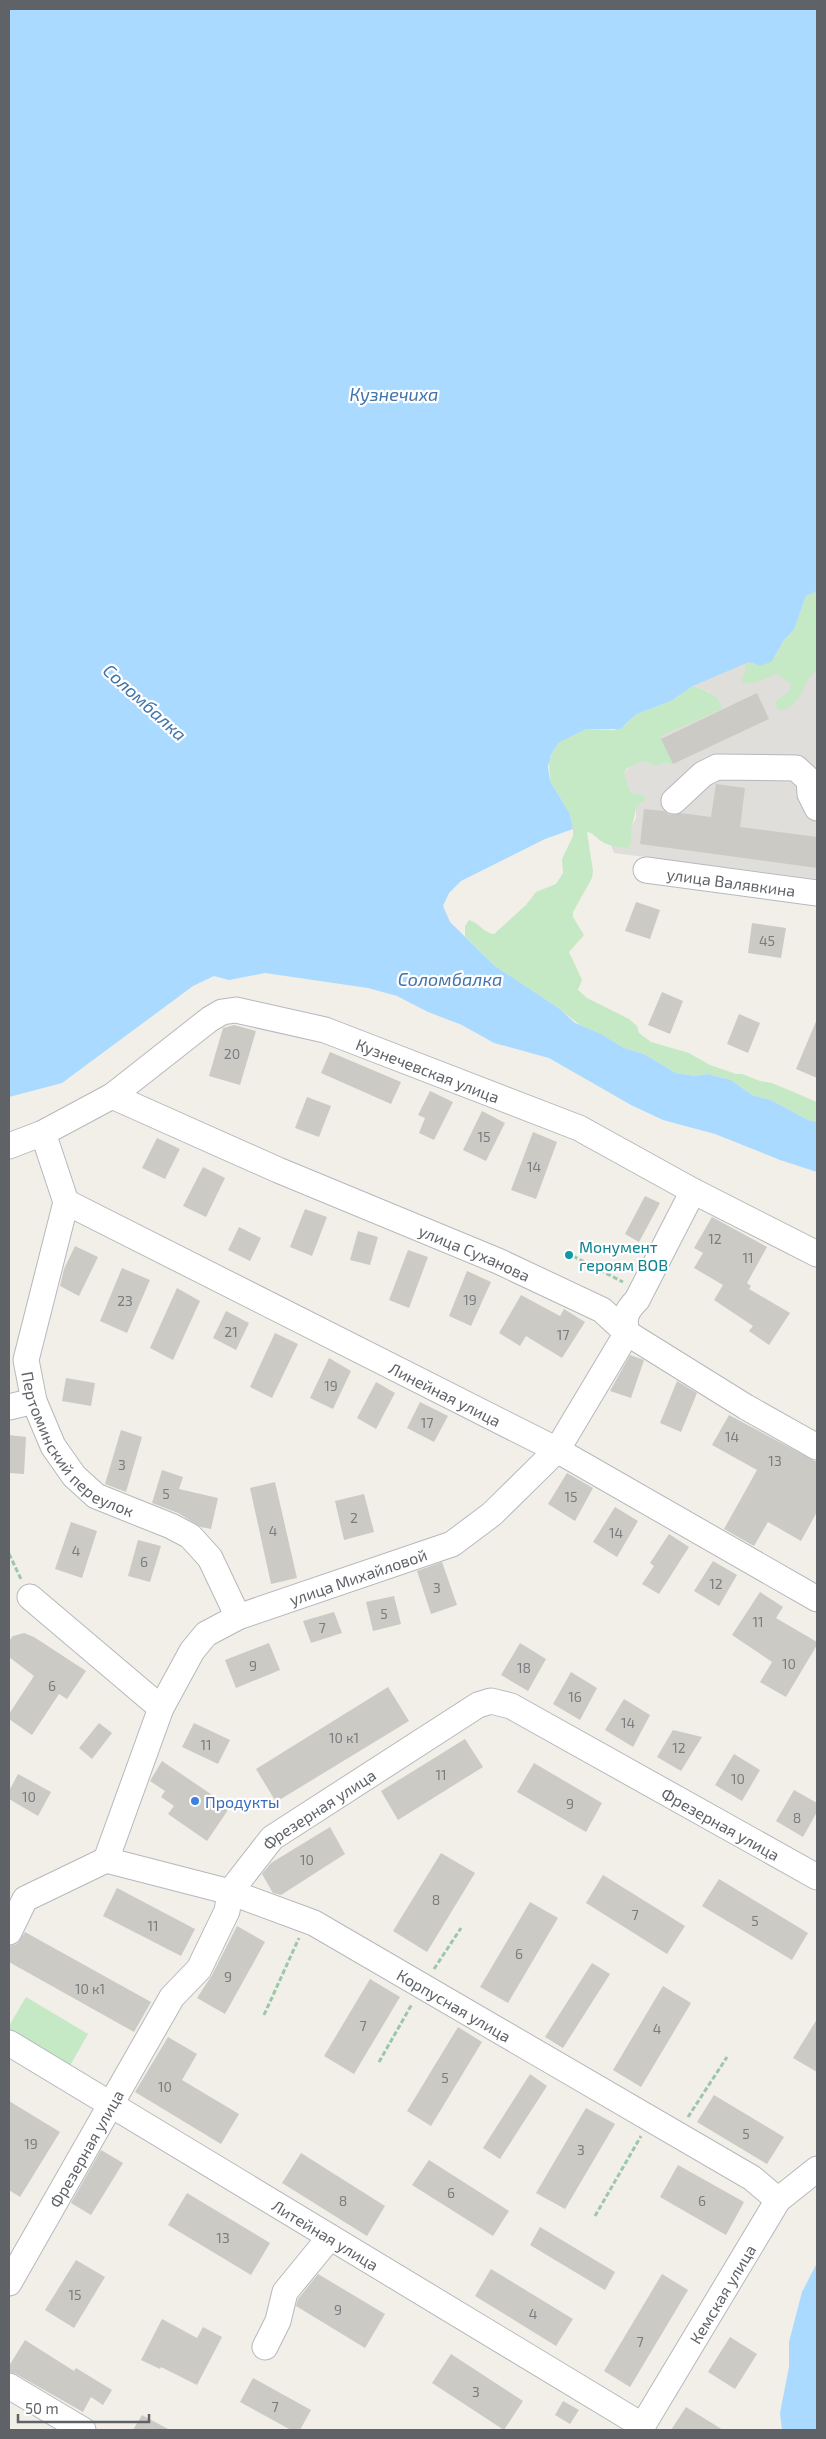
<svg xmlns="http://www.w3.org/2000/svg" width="826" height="2439" viewBox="0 0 826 2439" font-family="'Exo 2',sans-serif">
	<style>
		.industrial { fill: #e0deda }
		.green { fill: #c5e8c5 }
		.water { fill: #aadaff }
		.building { fill: #cccac5 }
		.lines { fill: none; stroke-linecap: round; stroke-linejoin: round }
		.minor-casing { stroke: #b5b8bc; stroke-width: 27 }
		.path { stroke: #9cc7a9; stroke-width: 3; stroke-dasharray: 5 2.5; stroke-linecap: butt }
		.minor { stroke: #fff; stroke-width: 25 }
		.culture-dot { fill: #0f9aa8; stroke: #fff; stroke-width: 2 }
		.shop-dot { fill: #3f7fe0; stroke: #fff; stroke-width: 2 }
		.labels { text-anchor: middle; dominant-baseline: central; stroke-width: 4.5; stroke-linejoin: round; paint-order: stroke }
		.number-label { font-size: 14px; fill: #7a7d7f }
		.street-label { font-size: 16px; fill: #5f6368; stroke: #fff }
		.culture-label { font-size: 16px; fill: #0d838f; stroke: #fff; text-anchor: start }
		.shop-label { font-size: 16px; fill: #366cbe; stroke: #fff; text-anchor: start }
		.water-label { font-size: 18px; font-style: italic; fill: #4174aa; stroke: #fff }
	</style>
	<rect width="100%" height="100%" fill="#f1efe8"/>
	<!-- industrial -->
	<polygon class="industrial" points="817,627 817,879 614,853 611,845 627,849 631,828 636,818 636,807 647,799 643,795 631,793 624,773 632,764 643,761 673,764 661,736 710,692 693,686"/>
	<!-- green -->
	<g class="green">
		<path d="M 817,591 L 817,671 C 798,681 810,699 781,711 L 776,707 L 776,702 L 790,690 L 791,684 L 777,674 C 764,677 756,687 741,682 L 745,670 L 745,666 L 749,662 L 755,665 L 776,657 L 784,640 L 794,630 L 806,596 Z"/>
		<path d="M 693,686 C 706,691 719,694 722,709 L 661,736 L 673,764 L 662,763 L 657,766 L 643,761 L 627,768 L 624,773 L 631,793 L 643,795 L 647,799 L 636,807 C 635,815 634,818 632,826 C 629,835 635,841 627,849 C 619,847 608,846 601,841 C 595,837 594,833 587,832 L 593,871 L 592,878 L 573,912 L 573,917 L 584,935 L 569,952 L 582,980 L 578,990 L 587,998 L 629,1019 L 637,1026 L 639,1033 L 651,1042 L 689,1053 L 710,1065 L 736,1074 L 742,1074 L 760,1081 L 772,1083 L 817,1102 L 817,1122 L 808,1120 L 771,1100 L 752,1095 L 731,1080 L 707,1074 L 695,1076 L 676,1073 L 644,1054 L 624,1048 L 601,1034 L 581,1026 L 560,1009 L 495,966 L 465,936 L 465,926 L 469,920 C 480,923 483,933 494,934 L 526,905 L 536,892 L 556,884 L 563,873 L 562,859 L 573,836 L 573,829 L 570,814 L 550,781 L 549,761 L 557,743 L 586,729 L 614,730 L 625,725 L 637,714 L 671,701 Z"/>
		<polygon points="26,1997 88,2034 68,2069 9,2034 9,2026"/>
	</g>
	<!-- water -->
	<g class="water">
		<polygon points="9,9 817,9 817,591 806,596 794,630 784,640 772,661 761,666 749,662 693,686 671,701 637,714 620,729 586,729 558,743 551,755 548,767 550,781 570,814 573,829 545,839 461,881 449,893 443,906 450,922 495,966 560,1009 575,1023 601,1034 624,1048 644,1054 676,1073 695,1076 707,1074 731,1080 752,1095 771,1100 808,1120 817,1122 817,1172 780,1160 715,1134 663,1120 631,1105 549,1058 494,1043 462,1025 428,1012 397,996 368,988 265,973 229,980 214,976 193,986 62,1083 9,1097"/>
		<polygon points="817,2263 817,2430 782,2430 780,2413 789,2367 789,2342 802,2292"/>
	</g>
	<!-- building -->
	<g class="building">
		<polygon points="757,693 769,719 673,764 661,739"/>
		<polygon points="716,784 745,788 740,827 817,837 817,868 640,844 644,809 664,811 670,815 680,813 711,817"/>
		<polygon points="636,902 660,910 650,939 625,931"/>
		<polygon points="752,923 786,928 781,958 748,953"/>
		<polygon points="662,992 683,1001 670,1034 648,1025"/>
		<polygon points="739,1014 760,1023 748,1053 727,1044"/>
		<polygon points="817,1019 817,1078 796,1069"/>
		<polygon points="234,1025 256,1031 240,1085 209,1076 223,1028"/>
		<polygon points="330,1052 401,1082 391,1104 321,1073"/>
		<polygon points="430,1091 453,1102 434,1140 419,1133 425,1118 418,1115"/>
		<polygon points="307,1097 331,1106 319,1137 295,1128"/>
		<polygon points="482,1111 505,1123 486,1161 463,1150"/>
		<polygon points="533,1132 557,1142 536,1199 511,1190"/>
		<polygon points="157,1138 180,1149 165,1179 142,1168"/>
		<polygon points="203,1167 225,1178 206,1217 183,1206"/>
		<polygon points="645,1196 660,1203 639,1242 625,1234"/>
		<polygon points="305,1209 327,1217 312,1256 290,1247"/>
		<polygon points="712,1217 767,1247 747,1283 751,1286 749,1289 790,1313 769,1345 749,1331 753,1326 714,1300 723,1285 694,1268 703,1253 694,1248"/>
		<polygon points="239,1227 261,1238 250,1261 228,1250"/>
		<polygon points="358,1231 378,1237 370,1265 350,1260"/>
		<polygon points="75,1246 98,1257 79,1296 60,1286 64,1269"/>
		<polygon points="408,1250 428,1257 409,1308 389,1300"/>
		<polygon points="122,1268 150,1280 127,1333 100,1321"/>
		<polygon points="467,1271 491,1282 471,1326 449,1316"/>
		<polygon points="177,1288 200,1301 173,1360 150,1348"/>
		<polygon points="521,1295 560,1316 564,1309 585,1322 562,1358 526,1336 520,1346 499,1333"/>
		<polygon points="226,1311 249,1323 236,1350 213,1338"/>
		<polygon points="275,1333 298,1344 272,1398 250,1387"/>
		<polygon points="630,1355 644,1360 631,1398 610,1391"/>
		<polygon points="329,1358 351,1371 333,1409 310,1398"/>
		<polygon points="66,1378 95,1383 91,1406 62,1401"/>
		<polygon points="677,1381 697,1393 681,1432 660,1423"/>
		<polygon points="376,1382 395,1393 376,1429 357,1418"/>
		<polygon points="420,1402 448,1416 434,1442 407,1428"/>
		<polygon points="729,1415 817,1462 817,1512 801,1541 768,1522 754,1546 724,1529 757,1470 712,1445"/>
		<polygon points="121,1430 142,1437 126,1492 105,1484"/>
		<polygon points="9,1435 26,1437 24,1474 9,1473"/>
		<polygon points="162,1470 183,1477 179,1489 218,1498 211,1529 201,1527 178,1513 152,1503"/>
		<polygon points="567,1473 593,1488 575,1521 548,1504"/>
		<polygon points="275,1482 297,1578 271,1584 250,1488"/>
		<polygon points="364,1494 374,1532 344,1540 335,1501"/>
		<polygon points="615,1507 638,1521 617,1557 593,1542"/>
		<polygon points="71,1522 97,1531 82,1578 55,1569"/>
		<polygon points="669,1534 689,1547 659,1594 642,1584 654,1566 650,1563"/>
		<polygon points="138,1540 161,1546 150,1582 128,1576"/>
		<polygon points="713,1561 737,1575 719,1606 694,1591"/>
		<polygon points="442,1562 457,1605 431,1614 417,1571"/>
		<polygon points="760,1592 783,1607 776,1618 817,1642 817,1645 786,1697 760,1682 772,1662 732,1635"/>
		<polygon points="394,1596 401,1624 373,1631 366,1602"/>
		<polygon points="334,1612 342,1633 311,1643 303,1621"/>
		<polygon points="24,1633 34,1637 86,1671 67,1699 59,1694 32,1735 9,1719 9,1714 34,1676 9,1657 9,1641 13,1636"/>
		<polygon points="269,1643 280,1670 236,1688 225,1660"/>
		<polygon points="520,1643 546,1659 528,1691 501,1675"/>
		<polygon points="571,1672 597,1688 580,1720 553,1704"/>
		<polygon points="388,1687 409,1721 276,1802 256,1769"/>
		<polygon points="624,1699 650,1715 633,1747 605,1730"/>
		<polygon points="99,1723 112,1733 92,1759 79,1748"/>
		<polygon points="194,1723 230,1740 218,1764 182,1747"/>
		<polygon points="673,1730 702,1737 681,1771 657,1757"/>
		<polygon points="465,1739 483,1767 398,1820 381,1791"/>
		<polygon points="734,1754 760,1770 742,1801 715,1785"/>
		<polygon points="162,1761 230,1807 207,1841 168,1814 174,1806 161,1797 165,1791 150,1781"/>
		<polygon points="534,1763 602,1803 586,1832 517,1792"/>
		<polygon points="18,1774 51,1792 38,1816 9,1799 9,1791"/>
		<polygon points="794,1790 817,1803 817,1812 803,1837 776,1821"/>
		<polygon points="330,1827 345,1854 281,1895 273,1893 262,1874 271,1863"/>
		<polygon points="441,1853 475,1873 427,1952 393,1931"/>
		<polygon points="603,1875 685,1926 667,1954 586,1903"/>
		<polygon points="719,1879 808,1933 792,1960 702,1906"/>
		<polygon points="117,1888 195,1929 181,1956 103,1916"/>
		<polygon points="530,1902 558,1918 508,2003 480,1987"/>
		<polygon points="237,1926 265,1942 225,2014 197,1998 212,1975"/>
		<polygon points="25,1932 151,2002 134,2032 9,1962 9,1946 17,1944"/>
		<polygon points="592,1963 610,1974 563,2048 545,2037"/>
		<polygon points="370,1979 400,1997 354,2074 324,2056"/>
		<polygon points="663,1986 691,2003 641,2087 613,2070"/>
		<polygon points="817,2019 817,2072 793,2058"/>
		<polygon points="458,2027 482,2042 431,2126 407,2111"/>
		<polygon points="168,2037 197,2054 182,2080 239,2114 221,2144 135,2092"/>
		<polygon points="530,2074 547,2086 500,2159 483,2148"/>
		<polygon points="714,2095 784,2137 767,2164 697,2122"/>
		<polygon points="9,2101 60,2132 20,2197 9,2190"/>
		<polygon points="586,2108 615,2124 565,2209 536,2193"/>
		<polygon points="101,2150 123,2163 91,2215 71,2203"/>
		<polygon points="301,2153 385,2206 367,2236 282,2183"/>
		<polygon points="429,2160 509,2211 493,2236 412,2185"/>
		<polygon points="678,2165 744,2202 726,2235 660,2197"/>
		<polygon points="187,2193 270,2243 251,2275 168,2225"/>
		<polygon points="540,2227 615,2272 605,2290 530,2245"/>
		<polygon points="76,2260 105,2277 74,2328 45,2310"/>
		<polygon points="491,2269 573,2319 556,2346 475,2296"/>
		<polygon points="318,2274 385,2314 365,2348 296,2306 298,2299"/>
		<polygon points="662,2274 688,2290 630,2387 604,2371"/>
		<polygon points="162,2319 197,2338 203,2327 222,2337 197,2385 161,2367 160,2369 141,2360"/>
		<polygon points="730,2337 757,2354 735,2389 708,2372"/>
		<polygon points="25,2340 74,2371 76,2368 112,2390 103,2405 91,2397 83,2412 16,2374 9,2372 9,2366"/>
		<polygon points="451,2354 523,2401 504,2430 432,2383"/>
		<polygon points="253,2378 311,2410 300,2430 291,2430 240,2402"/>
		<polygon points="563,2401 579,2410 570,2424 555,2415"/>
		<polygon points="686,2407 723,2430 671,2430"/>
		<polygon points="142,2415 170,2430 133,2430"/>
	</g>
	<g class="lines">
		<defs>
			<g id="minor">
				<polyline points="674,801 703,774 717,767 796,768 809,780 810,794 817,808"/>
				<path id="s1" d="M 646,870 L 817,893"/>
				<path id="s2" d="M 112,1096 L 278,1170 L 498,1261 L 602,1310 L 627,1333 L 746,1407 L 817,1447"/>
				<path id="s3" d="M 43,1133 L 66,1202 L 26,1360 L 34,1401 L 53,1446 L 74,1476 L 96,1496 L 171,1526 L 190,1536 L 210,1558 L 238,1617"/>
				<path id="s4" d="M 9,1146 L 43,1133 L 112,1096 L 210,1019 L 222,1012 L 236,1010 L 325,1030 L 579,1128 L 693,1191 L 817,1254"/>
				<path id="s5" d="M 66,1202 L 557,1450 L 817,1599"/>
				<polyline points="9,1407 34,1401"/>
				<polyline points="30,1597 161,1708"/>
				<path id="s6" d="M 106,1860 L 230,1892 L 314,1923 L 752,2178 L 778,2200"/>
				<path id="s7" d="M 9,1932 L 25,1899 L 106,1860 L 161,1708 L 192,1651 L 206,1634 L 238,1617 L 452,1544 L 492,1514 L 557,1450 L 627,1333 C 623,1318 626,1311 637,1300 L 693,1191"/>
				<path id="s8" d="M 9,2043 L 643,2426"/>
				<path id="s9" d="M 9,2283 L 172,1997 L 199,1969 L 227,1911 L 230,1892 L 272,1838 L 478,1705 L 491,1701 L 511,1706 L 817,1877"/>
				<polyline points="265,2347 278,2321 285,2292 330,2237"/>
				<polyline points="9,2386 83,2430"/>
				<path id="s10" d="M 640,2430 L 778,2200 L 817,2169"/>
			</g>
		</defs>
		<!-- minor casing -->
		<use href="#minor" class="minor-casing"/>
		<!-- path -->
		<g class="path">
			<polyline points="573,1256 623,1282"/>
			<polyline points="9,1554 21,1579"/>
			<polyline points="434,1969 461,1928"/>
			<polyline points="264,2015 299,1938"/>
			<polyline points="379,2062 412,2004"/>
			<polyline points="688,2117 727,2057"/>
			<polyline points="595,2216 641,2136"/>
		</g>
		<!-- minor -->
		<use href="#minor" class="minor"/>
	</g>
	<!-- markers -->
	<circle class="culture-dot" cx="569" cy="1255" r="5"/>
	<circle class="shop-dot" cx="195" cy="1801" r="5"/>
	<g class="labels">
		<!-- number labels -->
		<g class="number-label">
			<text x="767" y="940">45</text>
			<text x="232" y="1053">20</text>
			<text x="484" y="1136">15</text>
			<text x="534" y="1166">14</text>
			<text x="715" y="1238">12</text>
			<text x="748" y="1257">11</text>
			<text x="470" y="1299">19</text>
			<text x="125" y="1300">23</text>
			<text x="231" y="1331">21</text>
			<text x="563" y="1334">17</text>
			<text x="331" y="1385">19</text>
			<text x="427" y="1422">17</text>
			<text x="732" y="1436">14</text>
			<text x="775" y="1460">13</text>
			<text x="122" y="1464">3</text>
			<text x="166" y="1493">5</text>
			<text x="571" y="1496">15</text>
			<text x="354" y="1517">2</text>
			<text x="273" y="1530">4</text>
			<text x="616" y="1532">14</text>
			<text x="76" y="1550">4</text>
			<text x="144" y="1561">6</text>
			<text x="716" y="1583">12</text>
			<text x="437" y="1587">3</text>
			<text x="384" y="1613">5</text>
			<text x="758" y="1621">11</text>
			<text x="322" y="1627">7</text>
			<text x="789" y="1663">10</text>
			<text x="253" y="1665">9</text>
			<text x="524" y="1667">18</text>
			<text x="52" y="1685">6</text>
			<text x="575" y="1696">16</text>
			<text x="628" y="1722">14</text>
			<text x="344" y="1737">10 к1</text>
			<text x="206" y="1744">11</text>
			<text x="679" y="1747">12</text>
			<text x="441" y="1774">11</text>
			<text x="738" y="1778">10</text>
			<text x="29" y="1796">10</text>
			<text x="570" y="1803">9</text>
			<text x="797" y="1817">8</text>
			<text x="307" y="1859">10</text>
			<text x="436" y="1899">8</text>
			<text x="635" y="1914">7</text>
			<text x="755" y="1920">5</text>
			<text x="153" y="1925">11</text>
			<text x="519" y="1953">6</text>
			<text x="228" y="1976">9</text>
			<text x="90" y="1988">10 к1</text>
			<text x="363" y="2025">7</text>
			<text x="657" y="2028">4</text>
			<text x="445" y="2077">5</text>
			<text x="165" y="2086">10</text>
			<text x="746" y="2133">5</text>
			<text x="31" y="2143">19</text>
			<text x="581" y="2149">3</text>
			<text x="451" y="2192">6</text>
			<text x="343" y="2200">8</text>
			<text x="702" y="2200">6</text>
			<text x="223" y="2237">13</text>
			<text x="75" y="2294">15</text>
			<text x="338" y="2309">9</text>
			<text x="533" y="2313">4</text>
			<text x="640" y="2341">7</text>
			<text x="476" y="2391">3</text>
			<text x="275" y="2406">7</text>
		</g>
		<!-- street labels -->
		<g class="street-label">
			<text stroke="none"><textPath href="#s1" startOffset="86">улица Валявкина</textPath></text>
			<text stroke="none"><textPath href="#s4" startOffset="469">Кузнечевская улица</textPath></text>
			<text stroke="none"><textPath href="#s2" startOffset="395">улица Суханова</textPath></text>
			<text stroke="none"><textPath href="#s5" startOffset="425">Линейная улица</textPath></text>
			<text stroke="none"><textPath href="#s3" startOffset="340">Пертоминский переулок</textPath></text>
			<text stroke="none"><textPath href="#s7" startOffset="538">улица Михайловой</textPath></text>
			<text stroke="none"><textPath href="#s9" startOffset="575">Фрезерная улица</textPath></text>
			<text stroke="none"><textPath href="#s9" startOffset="1040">Фрезерная улица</textPath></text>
			<text stroke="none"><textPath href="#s6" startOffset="380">Корпусная улица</textPath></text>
			<text stroke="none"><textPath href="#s9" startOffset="155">Фрезерная улица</textPath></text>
			<text stroke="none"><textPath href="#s8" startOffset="370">Литейная улица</textPath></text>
			<text stroke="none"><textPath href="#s10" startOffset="159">Кемская улица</textPath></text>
		</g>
		<!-- culture labels -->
		<g class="culture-label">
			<text x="579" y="1246">Монумент<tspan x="579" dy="18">героям ВОВ</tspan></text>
		</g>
		<!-- shop labels -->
		<g class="shop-label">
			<text x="205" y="1801">Продукты</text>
		</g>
		<!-- water labels -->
		<g class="water-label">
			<text x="394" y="394">Кузнечиха</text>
			<text transform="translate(145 702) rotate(42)">Соломбалка</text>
			<text x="450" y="979">Соломбалка</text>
		</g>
	</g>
	<!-- border -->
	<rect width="826" height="2439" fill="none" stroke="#5f6368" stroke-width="20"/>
	<!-- scale -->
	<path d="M18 2414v8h131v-8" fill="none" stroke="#5f6368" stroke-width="2.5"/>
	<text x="25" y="2414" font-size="15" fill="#5f6368" stroke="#ffffff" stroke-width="4" paint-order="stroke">50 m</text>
</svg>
